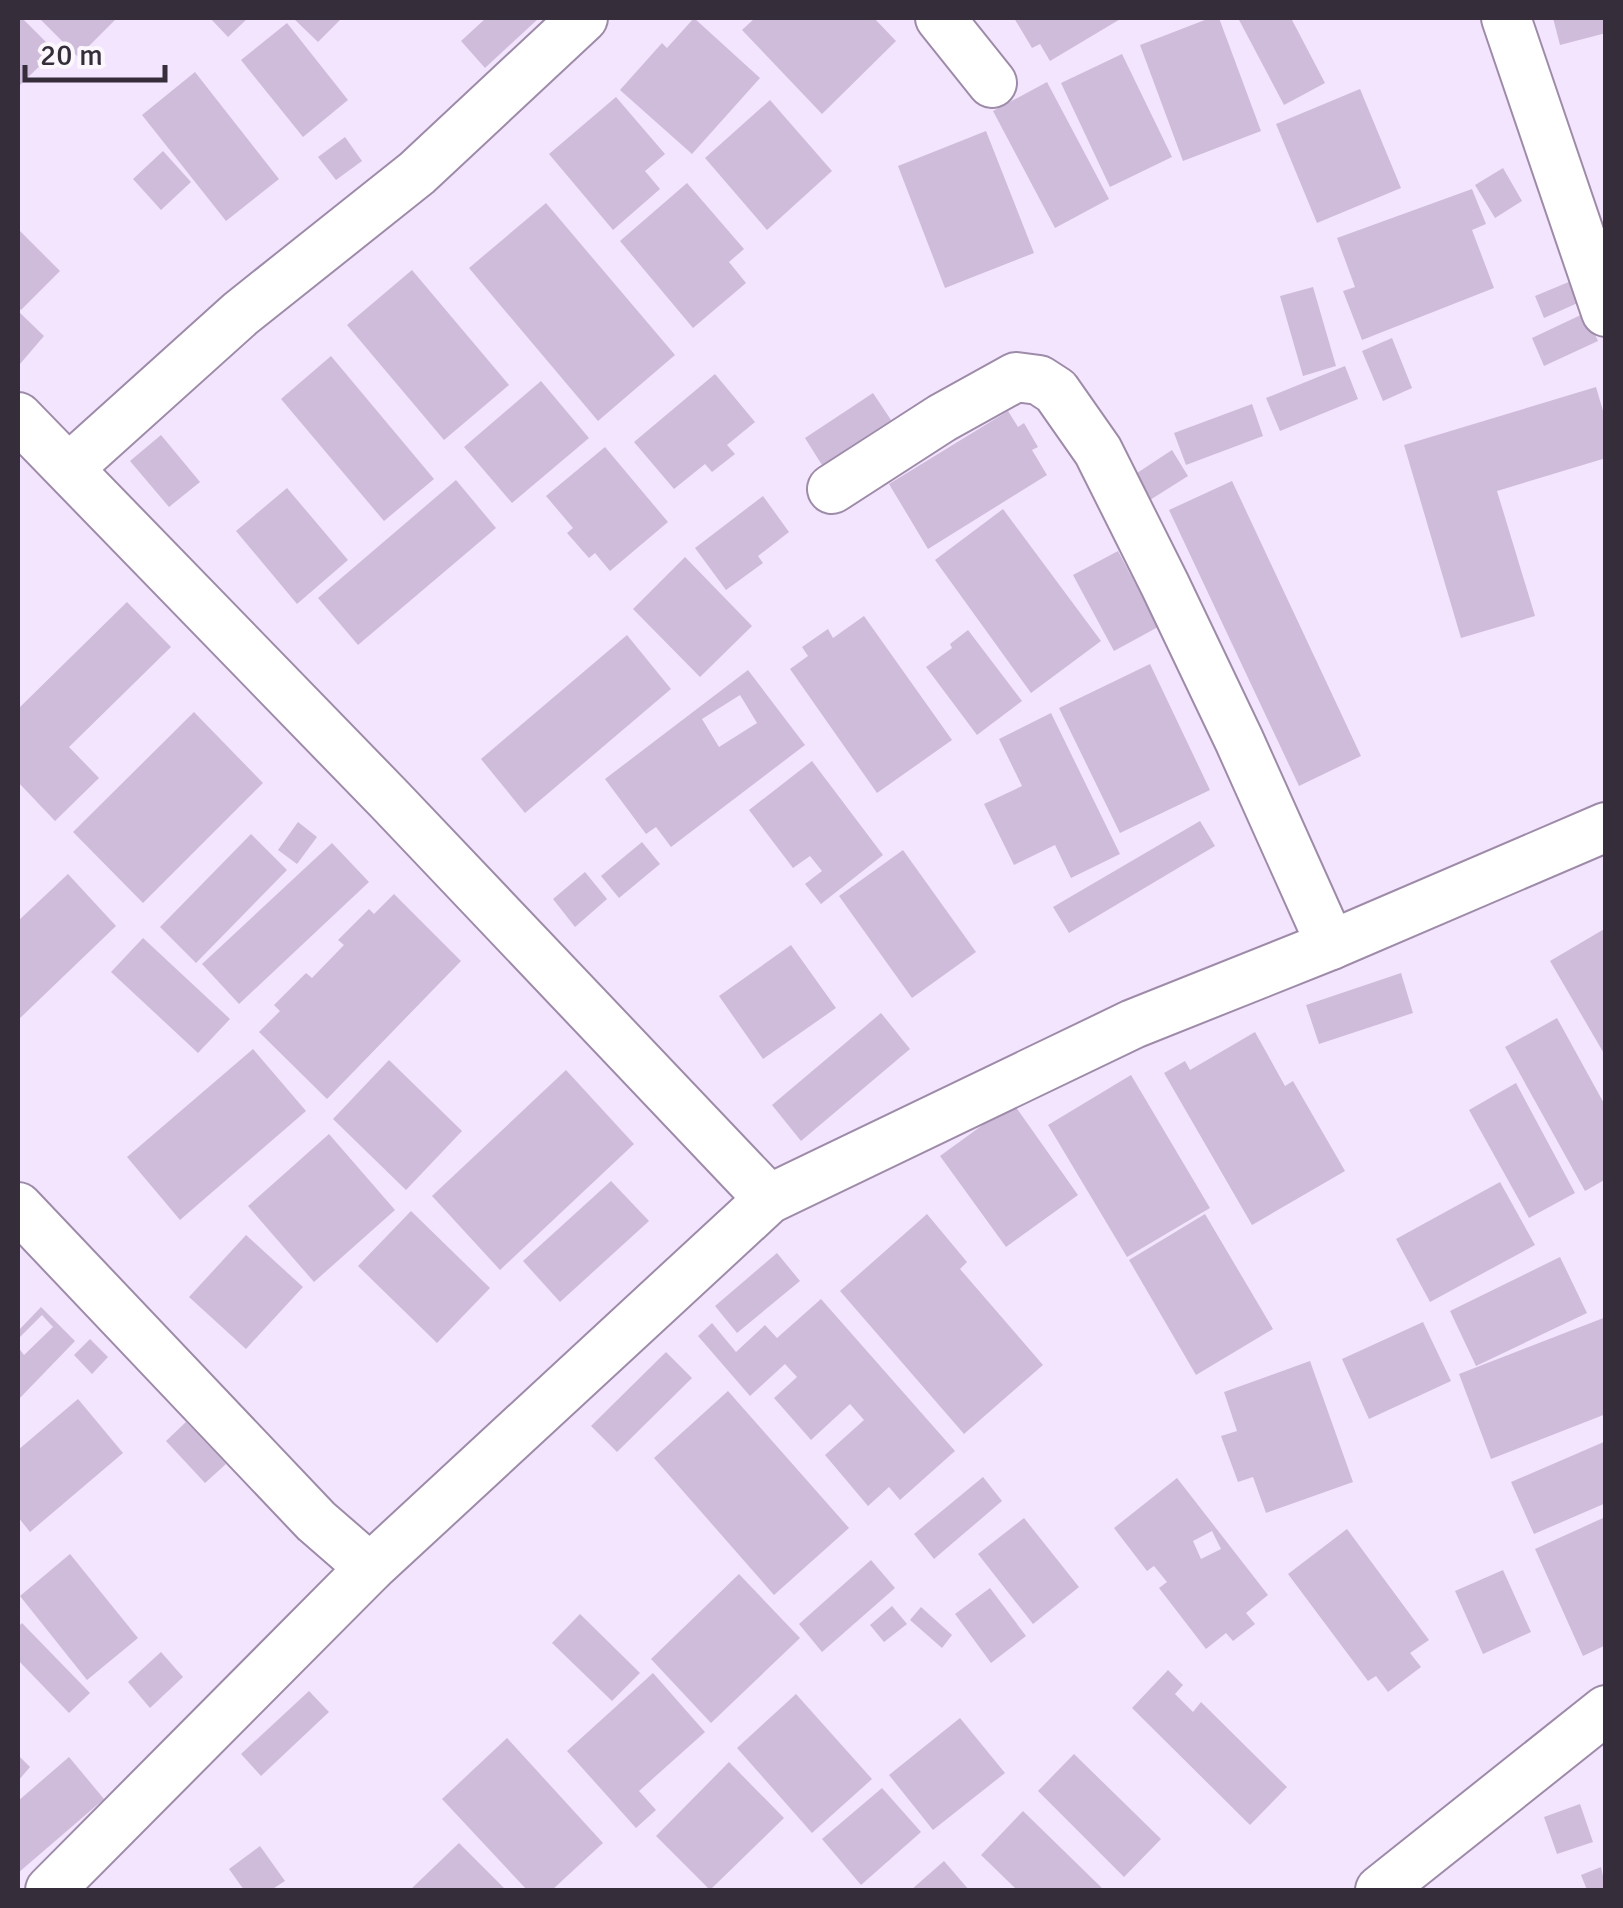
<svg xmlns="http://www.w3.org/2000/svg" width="1623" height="1908" viewBox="0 0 1623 1908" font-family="Signika,sans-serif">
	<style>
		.building { fill: #cfbcdb; fill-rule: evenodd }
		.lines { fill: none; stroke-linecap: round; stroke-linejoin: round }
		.minor-casing { stroke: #9e8ba9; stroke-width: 52 }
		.minor { stroke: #fff; stroke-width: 48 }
	</style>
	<rect width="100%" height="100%" fill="#f4e5fe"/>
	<!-- building -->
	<g class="building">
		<polygon points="18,18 22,18 55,51 18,87"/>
		<polygon points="39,18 117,18 78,57"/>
		<polygon points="210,18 248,18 228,37"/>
		<polygon points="293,18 342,18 318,42"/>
		<polygon points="486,18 539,18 485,68 461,41"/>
		<polygon points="694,18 760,78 692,154 620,90 662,43 667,48"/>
		<polygon points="755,18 874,18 896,41 822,114 742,30"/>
		<polygon points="1014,18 1122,18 1050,61 1040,44 1032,48"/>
		<polygon points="1210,18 1219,18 1261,131 1183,161 1140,45"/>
		<polygon points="1238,18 1291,18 1325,83 1284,105"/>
		<polygon points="1553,18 1606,18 1606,33 1560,45"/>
		<polygon points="287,23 348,100 303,137 241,60"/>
		<polygon points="1122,54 1172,157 1110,187 1061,83"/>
		<polygon points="195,72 279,179 226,221 142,115"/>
		<polygon points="1047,82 1109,199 1055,228 993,111"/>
		<polygon points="1360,89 1401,188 1317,223 1276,124"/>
		<polygon points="616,97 665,154 645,171 660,189 613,230 549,154"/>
		<polygon points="770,100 832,171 767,230 705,158"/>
		<polygon points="986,131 1034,253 945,288 898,166"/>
		<polygon points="345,137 362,161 336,180 318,157"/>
		<polygon points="163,151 191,182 161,210 133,179"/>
		<polygon points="1503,168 1522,201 1495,218 1475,185"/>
		<polygon points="687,183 744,249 729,262 746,283 693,328 620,241"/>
		<polygon points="1472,189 1486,224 1472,230 1494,288 1362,340 1343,291 1355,287 1337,238"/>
		<polygon points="546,203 675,355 598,421 469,268"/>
		<polygon points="18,229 60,271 21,310 18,307"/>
		<polygon points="412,270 509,385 444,440 347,325"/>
		<polygon points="1571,281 1580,302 1544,318 1535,296"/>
		<polygon points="1313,287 1336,366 1303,376 1280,296"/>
		<polygon points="18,311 44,336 20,364 18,362"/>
		<polygon points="1585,313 1598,341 1544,366 1532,338"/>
		<polygon points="1392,338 1412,388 1383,401 1362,351"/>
		<polygon points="331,356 434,479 384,521 281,399"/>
		<polygon points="1345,366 1358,399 1280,431 1266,398"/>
		<polygon points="715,374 755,422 727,445 735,454 712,472 705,464 674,489 634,442"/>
		<polygon points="541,381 589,438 512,503 464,447"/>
		<polygon points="1596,387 1606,421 1606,458 1497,491 1535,616 1461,638 1404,445"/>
		<polygon points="873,393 891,420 822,465 805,438"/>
		<polygon points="1252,404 1263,436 1186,465 1174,433"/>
		<polygon points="1008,411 1018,427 1024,423 1038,447 1032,450 1047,475 928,549 889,484"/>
		<polygon points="161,435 200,482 169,507 130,461"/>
		<polygon points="605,447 668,522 610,571 595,553 589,558 567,533 573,528 546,496"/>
		<polygon points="1172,450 1188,476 1150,500 1134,475"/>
		<polygon points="456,480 496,528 358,645 318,598"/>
		<polygon points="1232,481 1361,756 1299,786 1169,510"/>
		<polygon points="287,488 348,560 297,604 236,531"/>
		<polygon points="763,496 789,532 758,556 763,563 726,590 695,548"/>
		<polygon points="1003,509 1101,641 1031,693 935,560"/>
		<polygon points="1118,551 1158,627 1114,651 1073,575"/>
		<polygon points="685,557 752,626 700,677 633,609"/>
		<polygon points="127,602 171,647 69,747 99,778 55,821 18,782 18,709"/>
		<polygon points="864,616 952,740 877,793 790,669 808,656 802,647 828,629 833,638"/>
		<polygon points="968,630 1022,701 977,735 926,667 952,648 950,644"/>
		<polygon points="627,635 671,689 525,813 481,759"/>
		<polygon points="1150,664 1210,790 1120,833 1059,708"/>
		<path d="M 748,670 L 805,745 L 671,847 L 656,827 L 646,834 L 605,779 ZM 740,695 L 757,723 L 719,747 L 702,719 Z"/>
		<polygon points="194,712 263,783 143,903 73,832"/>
		<polygon points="1051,713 1120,854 1071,878 1055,845 1014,865 984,804 1022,786 999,739"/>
		<polygon points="812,761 883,855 821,904 805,884 822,871 810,856 793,868 749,810"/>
		<polygon points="1200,821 1215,846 1069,933 1053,907"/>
		<polygon points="298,822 317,837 297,864 278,850"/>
		<polygon points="251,834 287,870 196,963 160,927"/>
		<polygon points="642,842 660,864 619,898 601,876"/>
		<polygon points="332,843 369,882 239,1004 202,964"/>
		<polygon points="903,850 976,952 912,998 839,896"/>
		<polygon points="585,872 607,899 575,927 553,899"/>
		<polygon points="68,874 116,926 18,1020 18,921"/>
		<polygon points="394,894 461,961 327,1099 259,1032 280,1011 274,1005 306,973 312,978 344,945 338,940 369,909 374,914"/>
		<polygon points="1606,928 1606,1057 1550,961"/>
		<polygon points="143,938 230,1019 198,1053 111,972"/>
		<polygon points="791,945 836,1008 763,1059 719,996"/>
		<polygon points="1401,973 1413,1013 1319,1044 1306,1005"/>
		<polygon points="881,1013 910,1049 801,1141 772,1105"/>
		<polygon points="1557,1018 1606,1107 1606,1179 1585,1191 1505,1047"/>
		<polygon points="1255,1032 1285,1086 1293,1081 1345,1171 1252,1225 1164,1073 1185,1061 1190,1070"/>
		<polygon points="253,1049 306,1111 180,1220 127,1157"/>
		<polygon points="389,1060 462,1131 406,1190 333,1119"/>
		<polygon points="566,1070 634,1144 500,1270 432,1196"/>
		<polygon points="1131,1075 1210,1208 1127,1257 1048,1125"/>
		<polygon points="1516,1083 1575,1193 1529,1218 1469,1110"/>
		<polygon points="1013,1103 1078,1195 1006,1247 940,1156"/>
		<polygon points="329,1134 395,1210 314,1282 248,1206"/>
		<polygon points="611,1181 649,1221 560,1302 523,1261"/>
		<polygon points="1500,1182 1535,1245 1430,1302 1396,1239"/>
		<polygon points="411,1211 490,1288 437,1343 358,1266"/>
		<polygon points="927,1214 967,1262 960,1269 1043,1365 964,1434 840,1291"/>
		<polygon points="1205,1214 1273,1329 1196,1375 1129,1260"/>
		<polygon points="246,1235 303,1287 246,1349 189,1297"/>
		<polygon points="777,1253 800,1281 737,1333 715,1306"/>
		<polygon points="1560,1257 1587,1313 1476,1366 1450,1311"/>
		<polygon points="821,1299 955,1451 900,1500 889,1487 868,1506 825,1455 864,1420 850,1404 811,1440 774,1398 797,1377 785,1364 750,1396 698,1336 712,1323 736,1352 765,1325 777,1338"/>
		<polygon points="41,1307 75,1341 18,1400 18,1347 24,1355 53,1327 42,1315 18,1339 18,1331"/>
		<polygon points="1606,1317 1606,1414 1491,1459 1459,1374"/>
		<polygon points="1423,1322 1451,1381 1369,1419 1342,1359"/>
		<polygon points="90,1339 108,1357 92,1374 74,1355"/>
		<polygon points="666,1352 692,1378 617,1452 591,1426"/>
		<polygon points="1310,1361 1353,1482 1266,1513 1253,1477 1238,1482 1221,1436 1237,1431 1224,1392"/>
		<polygon points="728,1391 849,1528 774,1595 654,1458"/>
		<polygon points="78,1399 123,1453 30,1532 18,1517 18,1450"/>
		<polygon points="186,1422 226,1464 205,1483 166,1441"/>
		<polygon points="1606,1441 1606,1503 1534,1534 1511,1482"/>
		<polygon points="983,1477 1002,1501 934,1559 914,1534"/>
		<path d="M 1177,1478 L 1268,1595 L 1246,1613 L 1255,1624 L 1233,1641 L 1226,1633 L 1206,1649 L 1159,1588 L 1167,1582 L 1154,1566 L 1147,1571 L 1114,1528 ZM 1212,1531 L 1221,1549 L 1201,1559 L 1193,1541 Z"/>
		<polygon points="1024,1518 1079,1587 1033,1624 978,1554"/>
		<polygon points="1603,1518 1606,1645 1583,1656 1535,1549"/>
		<polygon points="1347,1529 1429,1640 1410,1653 1421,1667 1388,1692 1376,1676 1368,1681 1288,1574"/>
		<polygon points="70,1554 138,1638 87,1680 20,1596"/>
		<polygon points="871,1560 895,1588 822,1652 799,1624"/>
		<polygon points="1503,1570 1531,1632 1483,1654 1455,1591"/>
		<polygon points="739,1574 800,1638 711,1723 651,1659"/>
		<polygon points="990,1588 1026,1636 991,1663 955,1614"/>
		<polygon points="892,1606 907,1624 884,1642 870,1625"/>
		<polygon points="921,1607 952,1635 942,1648 910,1620"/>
		<polygon points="580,1614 640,1673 612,1701 552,1643"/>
		<polygon points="22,1623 90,1693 69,1713 18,1660 18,1627"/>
		<polygon points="161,1652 183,1677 150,1708 128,1682"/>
		<polygon points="1168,1670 1183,1685 1175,1694 1193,1712 1201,1702 1287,1787 1250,1825 1132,1708"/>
		<polygon points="653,1673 705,1732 639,1791 656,1810 636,1828 567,1751"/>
		<polygon points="309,1691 329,1712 261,1776 241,1754"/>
		<polygon points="796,1694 872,1779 812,1833 737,1748"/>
		<polygon points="960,1718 1005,1773 933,1830 889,1775"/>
		<polygon points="507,1738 603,1843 552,1890 527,1890 442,1799"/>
		<polygon points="1074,1754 1161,1839 1124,1877 1038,1791"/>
		<polygon points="18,1755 30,1767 18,1781"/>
		<polygon points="69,1757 104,1799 18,1873 18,1801"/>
		<polygon points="729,1762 784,1818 710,1890 656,1836"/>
		<polygon points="882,1788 921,1832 861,1885 822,1839"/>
		<polygon points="1580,1804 1593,1842 1557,1854 1544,1817"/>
		<polygon points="1023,1811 1104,1890 1017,1890 981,1855"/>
		<polygon points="459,1843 506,1890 410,1890"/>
		<polygon points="260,1846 285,1881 271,1890 244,1890 229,1869"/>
		<polygon points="944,1861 969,1890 911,1890"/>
		<polygon points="1601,1867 1606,1890 1587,1890 1581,1875"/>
	</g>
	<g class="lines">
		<defs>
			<g id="minor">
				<polyline points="940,18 992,83"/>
				<polyline points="1506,18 1606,312"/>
				<polyline points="18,417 390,800 769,1199"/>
				<polyline points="69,468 240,314 417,173 583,18"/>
				<polyline points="832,489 942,418 1016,377 1039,380 1056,391 1098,451 1165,585 1239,740 1331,945"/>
				<polyline points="18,1207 316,1521 370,1568"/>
				<polyline points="50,1890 370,1568 769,1199 1133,1024 1331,945 1606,827"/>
				<polyline points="1380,1890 1606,1710"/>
			</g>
		</defs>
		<!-- minor casing -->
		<use href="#minor" class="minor-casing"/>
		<!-- minor -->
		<use href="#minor" class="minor"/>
	</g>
	<!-- border -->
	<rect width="1623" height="1908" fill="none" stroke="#352d3a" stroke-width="40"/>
	<!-- scale -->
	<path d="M25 65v15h140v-15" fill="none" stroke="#352d3a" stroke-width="5"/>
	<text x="40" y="65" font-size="30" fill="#352d3a" stroke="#fbf7fd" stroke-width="8" paint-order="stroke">20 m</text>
</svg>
